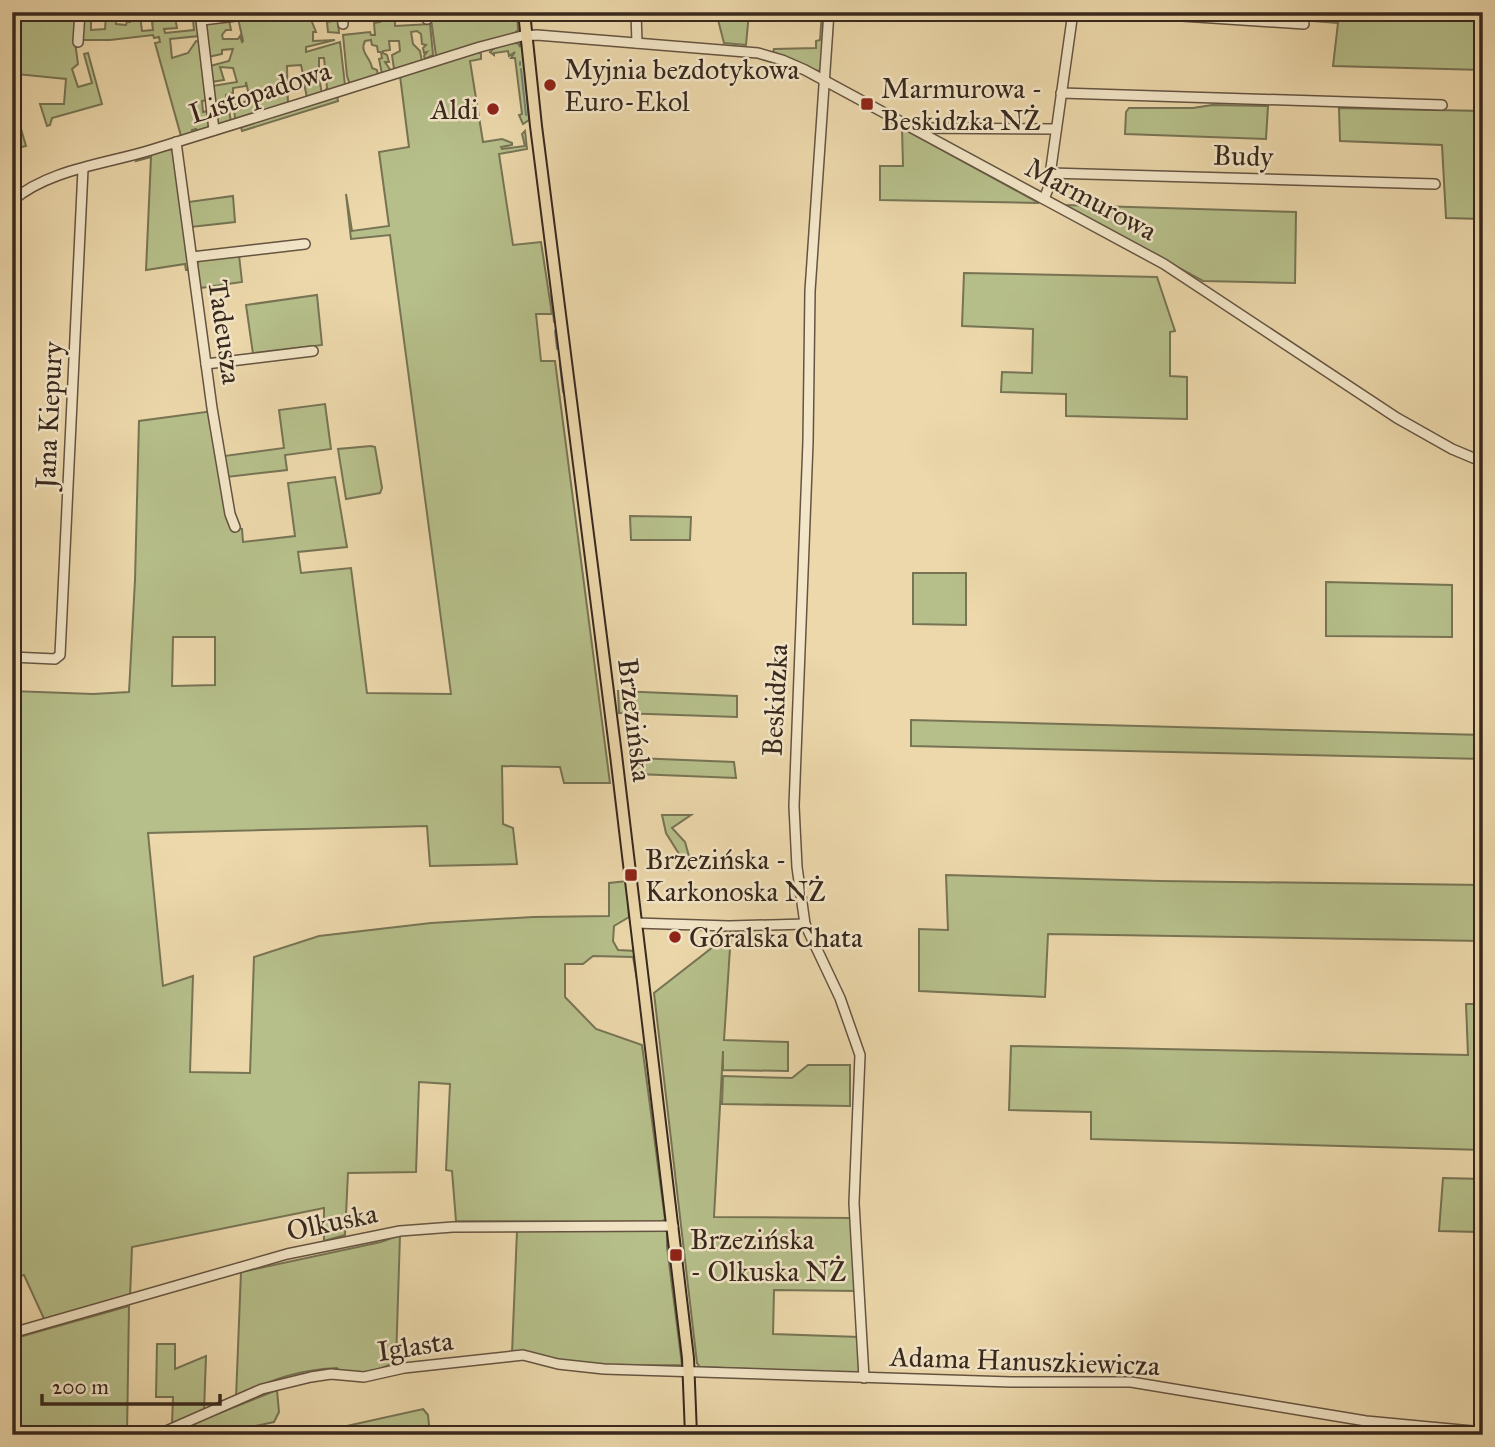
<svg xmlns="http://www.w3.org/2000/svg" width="1495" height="1447" viewBox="0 0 1495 1447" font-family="'IM FELL Great Primer',serif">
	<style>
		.green { fill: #b6bf8a; stroke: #777454; stroke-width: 2; fill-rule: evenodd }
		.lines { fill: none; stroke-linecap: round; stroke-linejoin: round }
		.stream { stroke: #737f76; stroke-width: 2 }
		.minor-casing { stroke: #655441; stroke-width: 12 }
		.major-casing { stroke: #38281e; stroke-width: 14 }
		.minor { stroke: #f3e6c8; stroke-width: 9 }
		.major { stroke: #ecd8ab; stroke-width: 10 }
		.poi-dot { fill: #8f2418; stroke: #f3e6c8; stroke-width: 2.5 }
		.labels { text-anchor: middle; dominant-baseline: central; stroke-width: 5; stroke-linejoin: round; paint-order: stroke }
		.poi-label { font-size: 28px; fill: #38281e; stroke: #f3e6c8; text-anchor: start }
		.street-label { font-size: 28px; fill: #38281e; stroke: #f3e6c8 }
	</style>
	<rect width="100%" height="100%" fill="#ecd8ab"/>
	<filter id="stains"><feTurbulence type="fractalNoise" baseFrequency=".00286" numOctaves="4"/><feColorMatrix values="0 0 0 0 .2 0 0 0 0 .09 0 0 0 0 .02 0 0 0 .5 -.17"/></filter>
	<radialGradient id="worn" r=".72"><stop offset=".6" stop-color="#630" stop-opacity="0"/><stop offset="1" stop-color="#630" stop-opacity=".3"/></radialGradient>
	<!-- green -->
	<g class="green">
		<polygon points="12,12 76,12 75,42 78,64 72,69 78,87 92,83 84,54 88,53 102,104 52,118 50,125 47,126 40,104 64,104 66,79 17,74 14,105 26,146 12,149"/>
		<polygon points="82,12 94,12 95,20 91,20 91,30 105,29 106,16 109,15 109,12 124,12 124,15 115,16 116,24 126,25 127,22 130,22 130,12 144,12 140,15 142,31 153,30 152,22 158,20 158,12 174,12 177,28 164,29 165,33 194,30 193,20 199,20 199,36 170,39 172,58 188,53 196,41 201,42 207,100 202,101 203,112 208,111 209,129 197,133 196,129 192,130 193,134 181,136 155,43 160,42 159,37 154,38 153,35 110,40 80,40"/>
		<polygon points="279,12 301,12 284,13 285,16 301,17 301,14 303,16 308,16 308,12 337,12 339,33 328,32 327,22 333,21 333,17 315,19 312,22 316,32 313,32 313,41 335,40 306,47 306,52 340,42 345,85 325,91 327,88 324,58 319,58 319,71 313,72 314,78 319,77 322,94 307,98 304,83 307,80 304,79 301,65 287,66 288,105 235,120 234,105 250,100 246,82 246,86 233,88 233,93 226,95 231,121 220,125 217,124 212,86 237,82 233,68 220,67 224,80 211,82 210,66 229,61 233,49 222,50 222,54 208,57 204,22 229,20 231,30 226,30 222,35 223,39 238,39 240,36 242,42 243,41 238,18"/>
		<path d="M 373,12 L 423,12 L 419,14 L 419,19 L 408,18 L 395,20 L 395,26 L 430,24 L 433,55 L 425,59 L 424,56 L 427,52 L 424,53 L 423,48 L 426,45 L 422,44 L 421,34 L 417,31 L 411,32 L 413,44 L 420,51 L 422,61 L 394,69 L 392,55 L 400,51 L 399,41 L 389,41 L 390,50 L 383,51 L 383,53 L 387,55 L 389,62 L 385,62 L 391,71 L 382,74 L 379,59 L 382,58 L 381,52 L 378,52 L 377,46 L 372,45 L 371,40 L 365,41 C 359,52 371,58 372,68 L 377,70 L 378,75 L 350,85 L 347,76 L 343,35 L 370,32 L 371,35 L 375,35 L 374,23 L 380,22 L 379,19 L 374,19 Z"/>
		<polygon points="430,12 517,12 518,30 515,33 436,56"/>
		<polygon points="716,12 749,12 746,45 724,43"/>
		<polygon points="822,12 825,12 821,70 817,71 773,52 774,49 816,48 816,41 820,40"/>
		<polygon points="1198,12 1483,12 1483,70 1333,66 1338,23"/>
		<path d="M 520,42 L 523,44 L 529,120 L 523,124 L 519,115 L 522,114 L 515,58 L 511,58 L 515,52 L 509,56 L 508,51 L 494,53 L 494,55 L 490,52 C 496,45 510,43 518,43 L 520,47 Z"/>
		<path d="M 478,52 L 481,54 L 481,59 L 470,61 L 483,142 L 502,139 L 512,143 L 512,145 L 501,147 L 502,149 L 525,146 L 522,134 L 525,131 L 527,149 L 499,154 L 513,245 L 541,242 L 552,314 L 536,314 L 541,361 L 555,361 L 610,783 L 564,783 L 560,767 L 502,766 L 503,824 L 513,828 L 517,864 L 430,866 L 427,826 L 148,833 L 163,986 L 193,976 L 190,1072 L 250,1073 L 254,957 L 319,936 L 431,923 L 533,917 L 609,916 L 609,883 L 627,881 L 629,917 L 614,926 L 613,941 L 618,950 L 636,951 L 639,991 L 633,957 L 593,956 L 583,964 L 565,964 L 565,997 L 596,1029 L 642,1045 L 665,1219 L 661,1222 L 456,1221 L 452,1171 L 446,1170 L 450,1084 L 419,1082 L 416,1172 L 348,1173 L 345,1235 L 324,1241 L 324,1208 L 132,1247 L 130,1297 L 45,1321 L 24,1275 L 12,1278 L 12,691 L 93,694 L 129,692 L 135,580 L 139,421 L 213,411 L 235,528 L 242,529 L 243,542 L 295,536 L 288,483 L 335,477 L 347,547 L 298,552 L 301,573 L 351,568 L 367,693 L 451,694 L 390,235 L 351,239 L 346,194 L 352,231 L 389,226 L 379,152 L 409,147 L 400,76 ZM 173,637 L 215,637 L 215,685 L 172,686 Z"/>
		<polygon points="337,96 338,101 242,131 241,127"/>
		<polygon points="1212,105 1268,106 1266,139 1125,134 1126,112 1129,108 1193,108"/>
		<polygon points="1339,108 1483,111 1483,219 1446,218 1442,145 1340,141"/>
		<polygon points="902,128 1039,203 880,200 880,166 903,166"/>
		<polygon points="170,149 174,152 189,270 186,270 185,264 146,270 151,157 136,161 137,158"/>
		<polygon points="233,196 235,222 191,227 188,202"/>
		<polygon points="1064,205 1296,212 1295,283 1203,281"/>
		<polygon points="239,255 242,282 200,288 197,262 202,260"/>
		<polygon points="964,273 1157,277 1175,331 1170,332 1170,376 1187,377 1187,419 1066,416 1066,394 1001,392 1002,372 1032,373 1033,329 962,326"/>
		<polygon points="317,295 322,345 253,354 246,305"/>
		<polygon points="325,404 331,449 285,455 287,470 227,477 224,456 284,448 279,410"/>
		<polygon points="371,446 375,447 382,488 380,493 346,499 338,449"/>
		<polygon points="630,516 691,517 690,540 631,540"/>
		<polygon points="913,573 966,573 966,625 913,624"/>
		<polygon points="1326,582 1452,585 1452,637 1326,636"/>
		<polygon points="618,691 737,696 737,717 619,713"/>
		<polygon points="911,720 1483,735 1483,759 911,746"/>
		<polygon points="635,758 734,762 736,778 636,774"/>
		<polygon points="662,815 691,815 672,828 685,842 693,870 689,870 666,833"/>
		<polygon points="946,875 1160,881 1483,885 1483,941 1048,934 1045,997 919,991 919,929 948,930"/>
		<polygon points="731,933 724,1040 788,1042 788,1071 723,1070 723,1051 714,1217 850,1218 852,1220 857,1291 774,1290 773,1334 859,1337 860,1370 856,1373 700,1367 697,1363 654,993"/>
		<polygon points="1466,1004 1483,1004 1483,1150 1091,1139 1091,1112 1009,1110 1011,1046 1468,1055"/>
		<polygon points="808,1065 850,1065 850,1106 722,1104 723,1076 792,1078"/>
		<polygon points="1443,1178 1483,1179 1483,1304 1474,1304 1477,1232 1439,1231"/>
		<polygon points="562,1230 667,1230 667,1247 682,1365 610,1366 556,1360 536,1354 512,1353 517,1231"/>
		<path d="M 400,1235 L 396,1361 C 379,1372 360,1373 341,1373 L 337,1368 C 297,1370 271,1379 236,1398 L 241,1272 L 381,1242 Z"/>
		<polygon points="129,1306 127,1435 12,1435 12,1339"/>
		<polygon points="157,1344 175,1344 175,1369 206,1356 204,1411 172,1425 173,1397 156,1397"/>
		<polygon points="277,1390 279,1412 274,1422 212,1435 164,1435"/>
		<polygon points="423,1409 428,1415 430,1435 306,1435"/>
	</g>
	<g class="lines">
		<!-- stream -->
		<g class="stream">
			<polyline points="520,62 520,65"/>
			<polyline points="521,69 526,115"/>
			<polyline points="551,296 554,322"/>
			<polyline points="555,331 557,349"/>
			<polyline points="560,365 563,392"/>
		</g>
		<defs>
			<g id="minor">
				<polyline points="200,12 214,130"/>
				<polyline points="342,12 343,24"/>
				<polyline points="636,12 637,43"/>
				<polyline points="829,12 810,291 808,442 794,806 797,867 805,924 840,998 860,1055 854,1203 864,1378"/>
				<polyline points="1122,12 1304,24"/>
				<polyline points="427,19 427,12"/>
				<polyline points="202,20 253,14"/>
				<polyline points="78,42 80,12"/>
				<polyline points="1061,93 1442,105"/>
				<polyline points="913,128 1056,129"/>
				<polyline points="176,142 212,408 230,514 235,527"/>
				<polyline points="1050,173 1435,184"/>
				<polyline points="1044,199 1048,189 1073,12"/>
				<path d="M 12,201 C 49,169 106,164 151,150 C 261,116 370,82 480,47 L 522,36 L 537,35 L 758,53 L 782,60 L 805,70 L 1164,264 L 1397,418 L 1452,449 L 1483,462"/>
				<polyline points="192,257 305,244"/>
				<polyline points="206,364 313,351"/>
				<polyline points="12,657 55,659 60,655 83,169"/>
				<polyline points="636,923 729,926 805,924"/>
				<polyline points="12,1333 287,1254 400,1231 453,1227 673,1226"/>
				<polyline points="157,1435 262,1389 311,1377 331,1374 364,1377 404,1368 523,1355 558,1364 604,1369 1011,1382 1131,1382 1366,1421 1483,1432"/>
			</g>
			<polyline id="major" points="524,12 536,126 616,755 688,1358 691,1435"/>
		</defs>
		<!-- minor casing -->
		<use href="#minor" class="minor-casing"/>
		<!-- major casing -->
		<use href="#major" class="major-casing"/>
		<!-- minor -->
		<use href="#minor" class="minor"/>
		<!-- major -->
		<use href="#major" class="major"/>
	</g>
	<!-- markers -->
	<g class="poi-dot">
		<circle cx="550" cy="85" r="7"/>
		<rect x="860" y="97" width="14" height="14" rx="3.5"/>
		<circle cx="493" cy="109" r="7"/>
		<rect x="624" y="868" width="14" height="14" rx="3.5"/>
		<circle cx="675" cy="937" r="7"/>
		<rect x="669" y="1248" width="14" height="14" rx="3.5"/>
	</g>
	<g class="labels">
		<!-- poi labels -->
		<g class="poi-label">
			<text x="564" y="69">Myjnia bezdotykowa<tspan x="564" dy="32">Euro-Ekol</tspan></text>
			<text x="881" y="88">Marmurowa -<tspan x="881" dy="32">Beskidzka NŻ</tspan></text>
			<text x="479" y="109" text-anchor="end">Aldi</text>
			<text x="645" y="859">Brzezińska -<tspan x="645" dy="32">Karkonoska NŻ</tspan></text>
			<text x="689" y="937">Góralska Chata</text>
			<text x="690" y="1239">Brzezińska<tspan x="690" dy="32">- Olkuska NŻ</tspan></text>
		</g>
		<!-- street labels -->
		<g class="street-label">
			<text transform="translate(260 92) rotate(-18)">Listopadowa</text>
			<text transform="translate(1243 156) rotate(2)">Budy</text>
			<text transform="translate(1091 199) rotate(28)">Marmurowa</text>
			<text transform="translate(225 332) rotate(82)">Tadeusza</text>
			<text transform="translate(49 415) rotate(-87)">Jana Kiepury</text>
			<text transform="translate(775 700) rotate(-87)">Beskidzka</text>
			<text transform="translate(635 720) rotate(83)">Brzezińska</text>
			<text transform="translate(332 1222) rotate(-12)">Olkuska</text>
			<text transform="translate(415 1346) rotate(-9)">Iglasta</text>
			<text transform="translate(1025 1361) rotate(2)">Adama Hanuszkiewicza</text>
		</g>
	</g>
	<!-- margin -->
	<rect width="1495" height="1447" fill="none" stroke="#ecd8ab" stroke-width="42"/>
	<rect x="14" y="14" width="1467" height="1419" fill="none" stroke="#38281e" stroke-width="3.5"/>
	<rect x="21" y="21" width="1453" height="1405" fill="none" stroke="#38281e" stroke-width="2"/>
	<!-- scale -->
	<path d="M42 1394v10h178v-10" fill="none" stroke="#38281e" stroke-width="3.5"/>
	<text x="52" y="1394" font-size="21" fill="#38281e" stroke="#f3e6c8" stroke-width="5" paint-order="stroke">200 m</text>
	<rect width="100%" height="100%" filter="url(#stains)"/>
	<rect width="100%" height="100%" fill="url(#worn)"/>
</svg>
